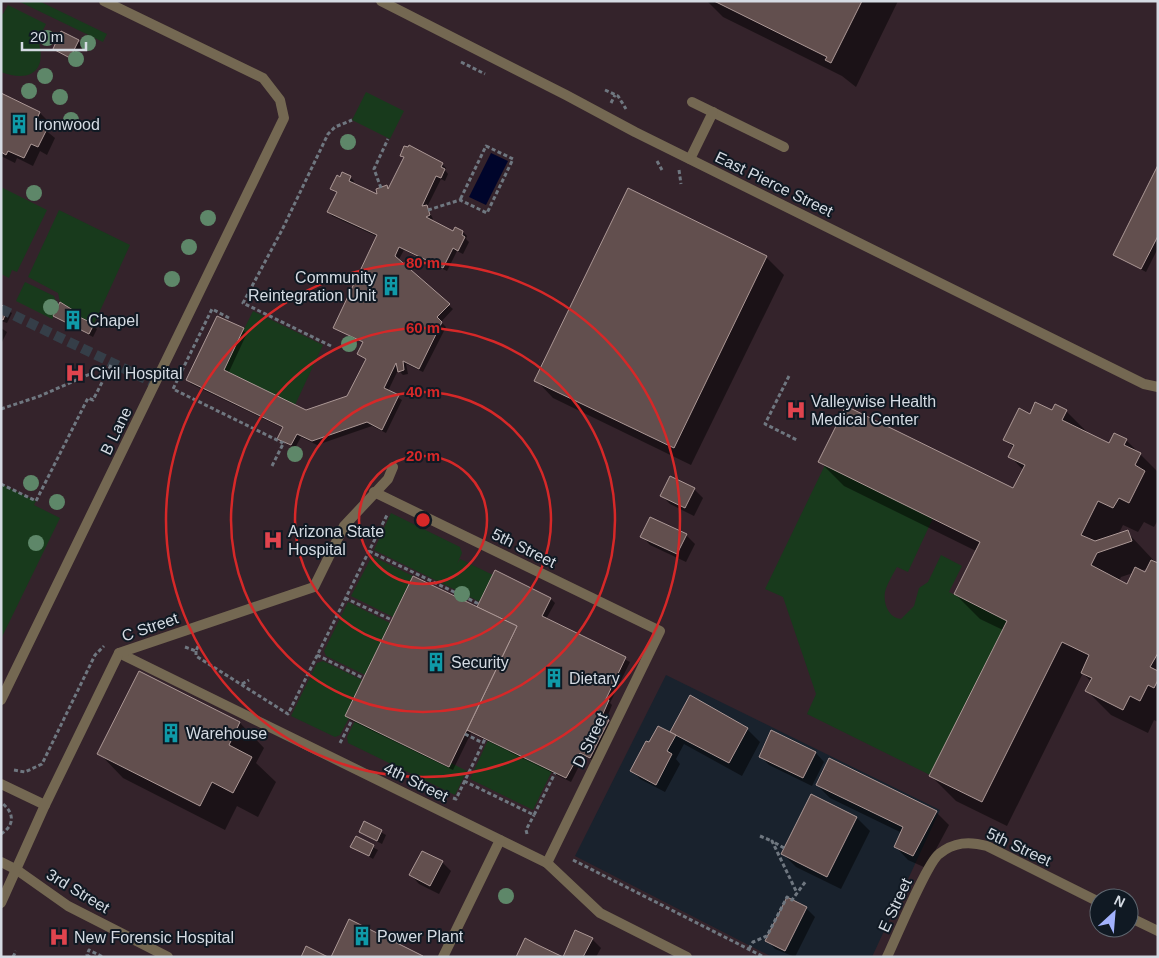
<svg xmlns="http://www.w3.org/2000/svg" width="1159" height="958" viewBox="0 0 1159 958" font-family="Helvetica,sans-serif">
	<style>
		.medical { fill: #34232b; fill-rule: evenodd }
		.green { fill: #183a1c }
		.water { fill: #00052b }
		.shadow { fill: #0007; fill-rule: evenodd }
		.building { fill: #624f4e; stroke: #ac9896 }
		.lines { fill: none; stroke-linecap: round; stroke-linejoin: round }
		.pedestrian-tunnel { stroke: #353e48; stroke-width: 10; stroke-dasharray: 10 5; stroke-linecap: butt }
		.path { stroke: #6f7780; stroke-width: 3; stroke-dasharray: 4 2.5; stroke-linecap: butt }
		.service { stroke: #746852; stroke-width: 10 }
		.minor { stroke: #746852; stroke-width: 10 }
		.tree { fill: #5e8769 }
		.ring { fill: none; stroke: #d62828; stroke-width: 2.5 }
		.labels { text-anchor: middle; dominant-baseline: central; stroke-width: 4; stroke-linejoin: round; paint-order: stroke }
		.poi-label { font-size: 16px; fill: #d5dbe3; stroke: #101923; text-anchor: start }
		.street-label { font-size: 16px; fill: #d5dbe3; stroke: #101923 }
		.centre { fill: #d62828; stroke: #101923; stroke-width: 2.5 }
		.ring-label { font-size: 15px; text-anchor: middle; font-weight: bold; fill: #d62828; stroke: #101923; stroke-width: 4; stroke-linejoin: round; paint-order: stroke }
	</style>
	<rect width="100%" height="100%" fill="#19222d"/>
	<!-- medical -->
	<path class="medical" d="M 1,1 L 1158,1 L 1158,957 L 872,957 L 940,810 L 666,675 L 575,856 L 772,957 L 1,957 ZM 1099,898 L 1129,898 L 1129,928 L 1099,928 Z"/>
	<!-- green -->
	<g class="green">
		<polygon points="18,1 39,1 107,34 103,42"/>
		<path d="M 8,5 L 46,24 L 38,40 C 48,71 30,83 1,72 L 1,14 L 3,14 Z"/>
		<polygon points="366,92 404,111 390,139 352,120"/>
		<polygon points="1,187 47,210 17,272 12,270 9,278 1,274"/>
		<polygon points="59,210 130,245 94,324 75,315 76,312 60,302 58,293 28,277"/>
		<polygon points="25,282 54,296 58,307 52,319 16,301"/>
		<polygon points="253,311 323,345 295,405 224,370"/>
		<path d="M 825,465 L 933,518 L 908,572 L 897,567 C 893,574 887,584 885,592 C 883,604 889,618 901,619 L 914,606 L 919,588 L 928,582 L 941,555 L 962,566 L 949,592 L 1007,621 L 930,775 L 807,714 L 816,694 L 783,597 L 765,589 Z"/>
		<polygon points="1,484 36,501 34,505 60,518 1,639"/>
		<polygon points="391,513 460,547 462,553 457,564 460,559 493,575 480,602 374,550"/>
		<polygon points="372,556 413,576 393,617 351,596"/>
		<polygon points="348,602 390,623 365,675 326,656 324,651"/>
		<polygon points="323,661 362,680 345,716 349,718 340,735 335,737 291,716 317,663"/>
		<polygon points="355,721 448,767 451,763 467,771 455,795 348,743 347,737"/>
		<polygon points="488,740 552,771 533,810 470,779"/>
	</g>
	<!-- water -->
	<polygon class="water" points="491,153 508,161 486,205 469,197"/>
	<!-- shadow -->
	<g class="shadow">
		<polygon points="707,1 898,1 856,87 842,76 723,17"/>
		<polygon points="78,41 82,45 75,61 54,49"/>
		<polygon points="1,94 40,113 48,121 44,129 55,138 47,155 40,151 33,166 17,158 15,163 1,156"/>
		<polygon points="401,155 442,164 446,168 445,170 448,174 445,181 441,179 427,207 433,219 430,221 453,233 463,232 467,236 466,239 469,242 463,254 457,251 447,271 404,250 398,261 453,309 441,322 446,327 423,372 406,364 408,374 403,375 398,370 388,391 402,400 386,433 372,426 317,445 301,437 295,448 279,438 283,428 191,384 187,380 217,317 247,333 228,374 306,412 348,397 366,360 358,354 364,343 335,327 378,237 332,216 328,212 337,193 332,189 341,178 350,177 354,181 353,184 379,197 387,187 389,189 405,159"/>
		<polygon points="1158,167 1158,248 1146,272 1115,255"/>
		<polygon points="766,257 784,275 691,465 553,398 536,380"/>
		<polygon points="61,304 97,329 93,337 55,316"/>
		<polygon points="1,306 12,313 7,323 1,321"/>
		<polygon points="1,328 7,332 1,344"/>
		<path d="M 1066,411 L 1091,436 L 1110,445 L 1126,440 L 1158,472 L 1158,520 L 1154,527 L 1144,522 L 1138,532 L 1123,525 L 1118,535 L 1127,532 L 1158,565 L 1158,722 L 1154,720 L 1148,733 L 1111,715 L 1087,691 L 1091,682 L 1083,673 L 1007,826 L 956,801 L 931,776 L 1003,630 L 980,619 L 955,594 L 976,551 L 844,486 L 820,462 L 1014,490 L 1023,470 L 1010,456 L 1014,448 L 1005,439 L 1031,415 ZM 1149,568 L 1146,574 L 1140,571 ZM 1133,573 L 1128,585 L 1119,581 L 1121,577 Z"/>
		<polygon points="694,489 703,498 694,516 670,504 662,496"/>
		<polygon points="686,535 695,544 686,562 650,545 642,536"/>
		<polygon points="551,599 555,603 546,619 630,662 610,703 612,705 606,720 612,725 595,761 584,756 571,782 471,733 453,770 350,720 346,716 478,608"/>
		<polygon points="140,673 240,723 264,748 256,763 276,782 258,817 237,806 225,830 123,778 99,753"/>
		<polygon points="747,729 760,742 742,776 684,744 676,759 680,764 665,792 640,779 632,770 650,744 672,732"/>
		<polygon points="816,753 824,762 812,786 769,765 760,756"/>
		<polygon points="817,785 936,812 949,825 926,868 908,860 895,846 902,833 830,798"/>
		<polygon points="857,818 870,831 841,889 796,867 782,853"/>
		<polygon points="364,823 386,835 382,844 360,832"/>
		<polygon points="356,838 378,850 373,859 352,846"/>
		<polygon points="442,862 451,871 439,894 419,884 411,875"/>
		<polygon points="806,908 815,917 795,957 775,949 767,940"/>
		<polygon points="592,939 601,948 596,957 564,957"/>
	</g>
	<!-- building -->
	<g class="building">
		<polygon points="714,1 862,1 831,63 825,60 827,57"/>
		<polygon points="61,31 79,40 70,58 53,49"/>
		<polygon points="1,93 40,112 35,123 47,129 38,147 31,144 24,158 8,151 6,155 1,152"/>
		<polygon points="409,145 443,163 441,167 445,169 441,178 436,176 422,206 427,205 430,215 426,217 453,231 455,227 463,231 462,235 465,237 458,251 453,248 443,268 399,247 395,256 450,304 437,317 442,322 419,369 403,361 404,370 398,372 396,363 384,388 399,395 382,430 367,422 312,441 297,434 291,445 277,439 283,427 186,380 217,316 244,328 224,370 306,410 347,396 366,359 357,354 363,342 333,328 377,235 327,212 337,192 330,189 337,175 340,177 342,172 351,176 349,181 377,194 376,189 387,185 388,189 404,157 400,156 404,146 408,147"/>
		<polygon points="1158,165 1158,236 1141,269 1113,255"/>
		<polygon points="628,188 767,256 674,448 534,381"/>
		<polygon points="60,302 76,312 75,315 94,324 89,334 53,316"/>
		<polygon points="1,305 8,308 3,320 1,319"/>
		<polygon points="1035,402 1052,410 1055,404 1067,410 1062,420 1109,443 1114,433 1127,439 1124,445 1141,453 1135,465 1145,471 1129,503 1119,498 1113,508 1098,501 1081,535 1095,541 1128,530 1132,541 1097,553 1091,565 1127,584 1135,567 1145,572 1151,560 1158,563 1158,653 1150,667 1158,671 1158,680 1154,688 1148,685 1140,701 1130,696 1123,710 1085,691 1092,678 1081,673 1089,655 1062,642 982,802 929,776 1007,621 954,594 980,542 818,462 846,406 1013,488 1025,465 1008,457 1014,445 1003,440 1019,408 1030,414"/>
		<polygon points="670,476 695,488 685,508 660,496"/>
		<polygon points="650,517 687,534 677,554 640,537"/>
		<polygon points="495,570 551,598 542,616 626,657 606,699 609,700 602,716 609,720 590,758 580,753 566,778 467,730 517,626 477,607"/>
		<polygon points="413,576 517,626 449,767 345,716"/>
		<polygon points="139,671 240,722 229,745 252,757 233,793 212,782 200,806 97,754"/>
		<polygon points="690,695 748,728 729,763 670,732"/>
		<polygon points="658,726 676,735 667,751 672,754 656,785 630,771 646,741 649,742"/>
		<polygon points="771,730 816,752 803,778 759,757"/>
		<polygon points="829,758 937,811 913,856 894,847 903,827 816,785"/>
		<polygon points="811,794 857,817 827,877 781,854"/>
		<polygon points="364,821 382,830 377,841 359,832"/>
		<polygon points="356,836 374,845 369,856 350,847"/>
		<polygon points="422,851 443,861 430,886 409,875"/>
		<polygon points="787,897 807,907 785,951 765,941"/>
		<polygon points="349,919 423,956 423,957 331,957"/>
		<polygon points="575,930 593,938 583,957 563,957"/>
		<polygon points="525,938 536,944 563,957 516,957"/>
		<polygon points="306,946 328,957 301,957"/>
	</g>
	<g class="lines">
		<!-- pedestrian-tunnel -->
		<polyline class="pedestrian-tunnel" points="1,309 156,384"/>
		<!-- path -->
		<g class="path">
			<polyline points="461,62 485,74"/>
			<polyline points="605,90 618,96 626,109"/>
			<polyline points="611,103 615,95"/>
			<polyline points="657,161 662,170"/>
			<polyline points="679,170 681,184"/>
			<polyline points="381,188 374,169 388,139"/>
			<polyline points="428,210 460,200 487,213 513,159 486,146 460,200"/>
			<polyline points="229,318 212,309 173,389 283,443"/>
			<polyline points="331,346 243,303 282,230 328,134 335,127 352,120"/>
			<polyline points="789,376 765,424 797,440"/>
			<polyline points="1,409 40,396 90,374"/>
			<polyline points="272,466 284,442"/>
			<polyline points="1,484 36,501 88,398 93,400 112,363"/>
			<polyline points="369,551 479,604"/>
			<polyline points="345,598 392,620"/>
			<polyline points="185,647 196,651 199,644"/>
			<polyline points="196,651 196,656 288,714 387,515"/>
			<polyline points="317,655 363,678"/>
			<polyline points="242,684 249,680"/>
			<polyline points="465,734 483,743"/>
			<polyline points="340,743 352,720"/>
			<polyline points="14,770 25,772 42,764 95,655 104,646"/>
			<polyline points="464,781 534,815 555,773"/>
			<polyline points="453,798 456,799 485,739"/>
			<path d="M 1,834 C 14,826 15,814 3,804"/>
			<polyline points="527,834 526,830 534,815"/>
			<polyline points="760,836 772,841"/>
			<polyline points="784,848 772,841 797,893"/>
			<polyline points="573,860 764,957"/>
			<polyline points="749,949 753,942 767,936 787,897 792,900 806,881"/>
			<polyline points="13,957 16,951"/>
			<polyline points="90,957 87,955 89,950 103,957"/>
		</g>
		<!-- service -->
		<g class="service">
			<polyline points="692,102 784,147"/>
			<polyline points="690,159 713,112"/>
			<polyline points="374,492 660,631 547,863"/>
			<polyline points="119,653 547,863 600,913 687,957"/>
			<polyline points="1,700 284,118 280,100 263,78 104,1"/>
			<polyline points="1,784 45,805"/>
			<polyline points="1,862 17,870 68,906 168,957"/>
			<polyline points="1,903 45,805 119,653 314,587 344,526 388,479 393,467"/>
			<polyline points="1129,917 1158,931"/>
			<polyline points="443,957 500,840"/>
			<path d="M 887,957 C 896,938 927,863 939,854 C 954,842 969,841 987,846 L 1099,902"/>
		</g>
		<!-- minor -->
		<polyline class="minor" points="381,1 566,95 635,132 1144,384 1158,387"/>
	</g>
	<!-- trees -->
	<g class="tree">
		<circle cx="47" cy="38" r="8"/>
		<circle cx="88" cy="43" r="8"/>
		<circle cx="76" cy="59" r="8"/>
		<circle cx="45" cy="76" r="8"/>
		<circle cx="29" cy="91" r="8"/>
		<circle cx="60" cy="97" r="8"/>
		<circle cx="71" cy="120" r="8"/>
		<circle cx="348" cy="142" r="8"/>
		<circle cx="34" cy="193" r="8"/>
		<circle cx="208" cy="218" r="8"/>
		<circle cx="189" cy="247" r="8"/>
		<circle cx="172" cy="279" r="8"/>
		<circle cx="51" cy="307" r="8"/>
		<circle cx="349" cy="344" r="8"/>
		<circle cx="295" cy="454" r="8"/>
		<circle cx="31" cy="483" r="8"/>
		<circle cx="57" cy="502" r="8"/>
		<circle cx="36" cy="543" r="8"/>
		<circle cx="462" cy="594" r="8"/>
		<circle cx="506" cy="896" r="8"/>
	</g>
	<!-- distance rings -->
	<g class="ring">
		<circle cx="423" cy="520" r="64"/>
		<circle cx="423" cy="520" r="128"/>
		<circle cx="423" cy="520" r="192"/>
		<circle cx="423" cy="520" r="257"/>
	</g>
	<!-- icons -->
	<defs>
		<symbol id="building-bare" viewBox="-9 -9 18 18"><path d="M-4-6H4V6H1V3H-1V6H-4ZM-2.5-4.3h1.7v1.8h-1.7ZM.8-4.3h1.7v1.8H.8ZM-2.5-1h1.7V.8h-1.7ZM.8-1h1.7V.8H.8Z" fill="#0f9aa8" stroke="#101923" stroke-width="2.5" paint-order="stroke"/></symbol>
		<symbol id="hospital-bare" viewBox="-9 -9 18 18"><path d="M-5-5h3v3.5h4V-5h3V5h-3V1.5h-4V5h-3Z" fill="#e0444e" stroke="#101923" stroke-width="2.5" paint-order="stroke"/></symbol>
	</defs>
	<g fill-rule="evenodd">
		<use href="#building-bare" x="5" y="110" width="28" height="28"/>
		<use href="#building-bare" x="377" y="272" width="28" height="28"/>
		<use href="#building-bare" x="59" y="306" width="28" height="28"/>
		<use href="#hospital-bare" x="61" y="359" width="28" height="28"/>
		<use href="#hospital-bare" x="782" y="396" width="28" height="28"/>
		<use href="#hospital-bare" x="259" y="526" width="28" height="28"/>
		<use href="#building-bare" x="422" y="648" width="28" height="28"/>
		<use href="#building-bare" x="540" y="664" width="28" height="28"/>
		<use href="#building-bare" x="157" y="719" width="28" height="28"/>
		<use href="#building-bare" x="348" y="922" width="28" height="28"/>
		<use href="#hospital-bare" x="45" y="923" width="28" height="28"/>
	</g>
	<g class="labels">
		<!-- poi labels -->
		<g class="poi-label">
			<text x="34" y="124">Ironwood</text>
			<text x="376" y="277" text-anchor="end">Community<tspan x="376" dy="18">Reintegration Unit</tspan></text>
			<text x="88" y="320">Chapel</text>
			<text x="90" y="373">Civil Hospital</text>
			<text x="811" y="401">Valleywise Health<tspan x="811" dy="18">Medical Center</tspan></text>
			<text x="288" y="531">Arizona State<tspan x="288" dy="18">Hospital</tspan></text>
			<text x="451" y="662">Security</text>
			<text x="569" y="678">Dietary</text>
			<text x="186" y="733">Warehouse</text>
			<text x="377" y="936">Power Plant</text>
			<text x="74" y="937">New Forensic Hospital</text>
		</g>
		<!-- street labels -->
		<g class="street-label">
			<text transform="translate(774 184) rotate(26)">East Pierce Street</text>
			<text transform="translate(116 431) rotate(-64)">B Lane</text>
			<text transform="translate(524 548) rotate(26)">5th Street</text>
			<text transform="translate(150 627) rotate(-19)">C Street</text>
			<text transform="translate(590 740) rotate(-64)">D Street</text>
			<text transform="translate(416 782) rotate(26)">4th Street</text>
			<text transform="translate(1019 847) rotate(25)">5th Street</text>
			<text transform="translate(78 891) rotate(31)">3rd Street</text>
			<text transform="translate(895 905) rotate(-65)">E Street</text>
		</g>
	</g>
	<circle cx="423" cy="520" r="8" class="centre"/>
	<g class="ring-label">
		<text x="423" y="268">80 m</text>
		<text x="423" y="333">60 m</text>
		<text x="423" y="397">40 m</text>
		<text x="423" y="461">20 m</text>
	</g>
	<!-- border -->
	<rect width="1159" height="958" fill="none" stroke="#d5dbe3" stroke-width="5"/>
	<!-- north arrow -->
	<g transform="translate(1114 913) rotate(26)"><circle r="24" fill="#101923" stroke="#5f6770"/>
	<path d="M0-4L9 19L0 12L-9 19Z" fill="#a3b2fd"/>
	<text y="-8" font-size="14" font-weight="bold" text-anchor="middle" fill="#d5dbe3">N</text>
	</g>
	<!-- scale -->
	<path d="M22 42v8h64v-8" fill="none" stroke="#d5dbe3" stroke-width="2.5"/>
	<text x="30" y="42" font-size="15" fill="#d5dbe3" stroke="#101923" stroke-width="4" paint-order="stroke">20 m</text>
</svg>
